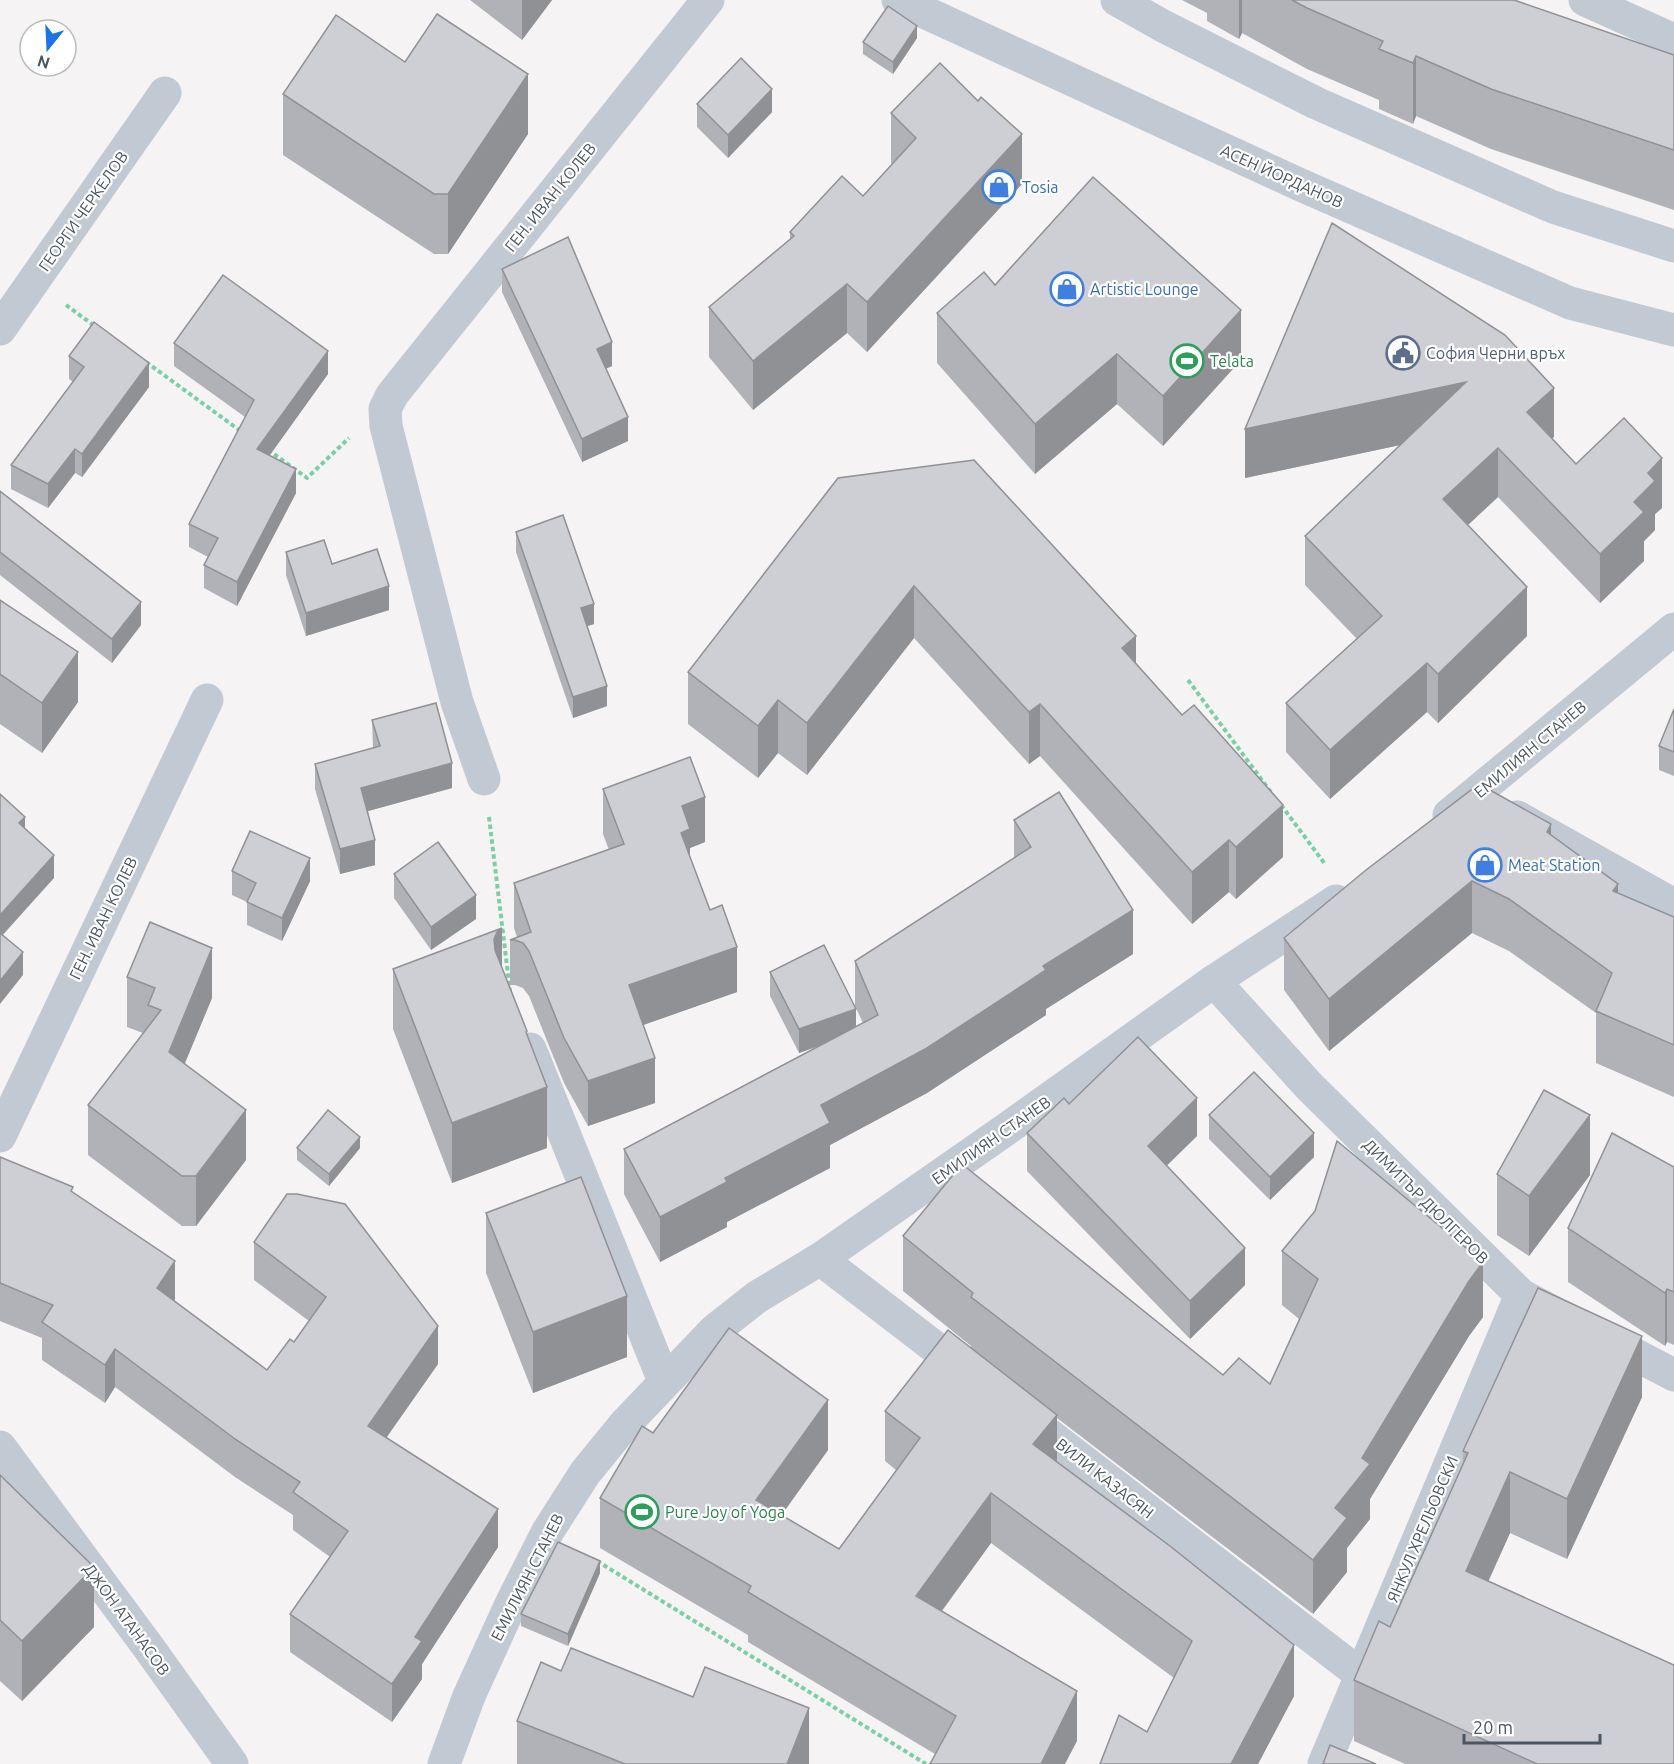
<svg xmlns="http://www.w3.org/2000/svg" width="1674" height="1764" viewBox="0 0 1674 1764" font-family="Ubuntu,sans-serif">
	<style>
		.lines { fill: none; stroke-linecap: round; stroke-linejoin: round }
		.path { stroke: #7ad0a6; stroke-width: 4; stroke-dasharray: 4.5 3; stroke-linecap: butt }
		.minor { stroke: #c1cad2; stroke-width: 33 }
		.wall { fill: #b0b2b7 }
		.shaded-wall { fill: #909195 }
		.building { fill: #cdcfd5; stroke: #909195; stroke-width: 1.5 }
		.labels { text-anchor: middle; dominant-baseline: central; stroke-width: 4.5; stroke-linejoin: round; paint-order: stroke }
		.street-label { font-size: 16px; fill: #4a5661; stroke: #fff }
		.shop-label { font-size: 16px; fill: #366cbe; stroke: #fff; text-anchor: start }
		.service-label { font-size: 16px; fill: #4e5e75; stroke: #fff; text-anchor: start }
		.leisure-label { font-size: 16px; fill: #27864d; stroke: #fff; text-anchor: start }
	</style>
	<rect width="100%" height="100%" fill="#f5f3f3"/>
	<g class="lines">
		<!-- path -->
		<g class="path">
			<polyline points="66,305 96,327"/>
			<polyline points="146,362 242,432"/>
			<polyline points="268,450 307,478 349,438"/>
			<polyline points="1188,680 1273,795"/>
			<polyline points="1281,805 1325,864"/>
			<polyline points="489,817 510,991"/>
			<polyline points="597,1561 926,1764"/>
		</g>
		<!-- minor -->
		<g class="minor">
			<polyline points="898,0 1303,186 1570,303 1674,330"/>
			<polyline points="1117,0 1163,26 1316,103 1553,207 1674,246"/>
			<polyline points="1585,0 1674,40"/>
			<polyline points="0,329 165,93"/>
			<polyline points="484,779 457,702 386,426 385,409 392,395 708,0"/>
			<polyline points="1449,815 1674,629"/>
			<polyline points="1517,817 1674,905"/>
			<polyline points="1214,981 1309,1086 1521,1295 1674,1375"/>
			<polyline points="530,1049 664,1381"/>
			<polyline points="0,1136 207,700"/>
			<polyline points="820,1259 971,1375"/>
			<polyline points="1022,1414 1360,1674"/>
			<polyline points="0,1447 149,1648 232,1764"/>
			<polyline points="444,1764 469,1696 511,1604 548,1531 585,1473 625,1424 715,1330 757,1297 820,1259 1008,1128 1214,981 1336,901"/>
			<polyline points="1324,1764 1521,1295"/>
		</g>
	</g>
	<!-- wall -->
	<g class="wall">
		<polygon points="470,0 552,0 522,40"/>
		<polygon points="1182,0 1514,0 1674,55 1674,210 1491,149 1416,116 1413,124 1379,109 1379,100 1307,69 1242,33 1239,39 1207,21 1207,13"/>
		<polygon points="917,38 893,74 863,54 863,42"/>
		<polygon points="405,62 528,134 448,254 434,254 283,155 283,94"/>
		<polygon points="697,104 772,112 728,158 697,127"/>
		<polygon points="891,113 1022,184 867,352 847,333 753,410 709,357 709,307 790,239 790,232 863,196 892,164 891,163"/>
		<polygon points="502,269 612,366 606,368 628,441 582,462 502,292"/>
		<polygon points="995,285 1241,360 1163,446 1117,404 1035,474 937,363 937,313"/>
		<polygon points="174,343 328,374 269,456 296,493 237,606 204,588 204,565 208,557 189,547 189,524 245,417 174,366"/>
		<polygon points="69,356 149,387 82,477 75,473 48,508 11,489 11,465 73,382 69,379"/>
		<polygon points="1245,429 1554,437 1552,438 1576,464 1662,508 1655,514 1655,530 1644,541 1644,561 1600,603 1498,497 1468,525 1527,636 1438,723 1427,712 1330,799 1286,752 1286,703 1357,639 1305,585 1305,536 1400,445 1245,478"/>
		<polygon points="838,478 1136,664 1283,857 1236,899 1229,892 1192,924 1040,756 1029,764 914,638 807,775 778,753 758,778 688,724 688,672"/>
		<polygon points="0,491 141,625 112,663 0,575"/>
		<polygon points="516,532 594,624 587,626 607,706 573,718 516,552"/>
		<polygon points="286,552 332,564 389,610 306,636 286,575"/>
		<polygon points="0,600 78,702 42,753 0,724"/>
		<polygon points="1674,709 1674,776 1659,770 1659,746"/>
		<polygon points="372,720 452,788 368,811 375,865 340,874 315,789 315,764 373,748"/>
		<polygon points="603,789 705,842 690,848 690,858 737,992 643,1025 655,1103 588,1126 564,1083 529,996 523,988 515,985 510,985 510,940 517,937 514,928 514,883 609,850 603,834"/>
		<polygon points="1014,820 1133,954 1046,1009 1046,1015 927,1093 830,1145 830,1168 727,1222 727,1227 660,1262 624,1194 624,1149 820,1045 799,1053 770,996 770,972 856,1026 863,1023 855,1006 855,961 1014,858"/>
		<polygon points="1551,836 1618,894 1674,917 1674,1097 1596,1063 1596,1013 1509,951 1472,933 1329,1051 1284,990 1284,938"/>
		<polygon points="232,871 310,881 282,941 247,925 247,902 232,895"/>
		<polygon points="394,874 476,919 431,950 394,898"/>
		<polygon points="502,968 527,1036 547,1148 452,1183 393,1029 393,969"/>
		<polygon points="127,977 212,998 185,1063 246,1160 196,1226 182,1226 88,1155 88,1105 143,1033 127,1027"/>
		<polygon points="1069,1104 1197,1136 1166,1166 1245,1285 1190,1339 1027,1171 1027,1133"/>
		<polygon points="1209,1115 1314,1157 1270,1200 1209,1139"/>
		<polygon points="297,1148 360,1148 329,1186 297,1160"/>
		<polygon points="0,1157 73,1192 175,1299 174,1301 267,1370 294,1342 309,1321 254,1280 254,1242 438,1364 386,1437 498,1547 422,1664 422,1679 392,1722 290,1652 290,1614 330,1557 293,1530 293,1515 235,1477 115,1387 105,1403 42,1360 42,1338 0,1321"/>
		<polygon points="1674,1167 1674,1345 1667,1342 1665,1346 1568,1282 1568,1228"/>
		<polygon points="1497,1174 1590,1175 1529,1256 1497,1235"/>
		<polygon points="486,1213 627,1357 533,1393 486,1273"/>
		<polygon points="903,1236 1223,1375 1270,1384 1299,1319 1282,1305 1282,1251 1483,1317 1469,1336 1370,1499 1370,1519 1347,1548 1347,1572 1313,1614 1057,1418 1057,1462 1294,1696 1258,1764 1100,1764 1147,1732 1174,1678 991,1543 942,1611 1077,1741 935,1754 748,1642 748,1635 600,1548 600,1498 653,1433 828,1450 781,1515 839,1549 896,1470 885,1461 885,1411 971,1348 971,1346 903,1291"/>
		<polygon points="1642,1397 1567,1559 1510,1533 1488,1581 1674,1764 1405,1764 1354,1741 1354,1680 1390,1627 1463,1463 1463,1451"/>
		<polygon points="0,1475 94,1627 22,1701 0,1681"/>
		<polygon points="600,1573 568,1646 521,1626 521,1614"/>
		<polygon points="517,1721 809,1764 517,1764"/>
	</g>
	<!-- shaded-wall -->
	<g class="shaded-wall">
		<polygon points="522,0 552,0 522,40"/>
		<polygon points="1239,0 1242,0 1242,33 1239,39"/>
		<polygon points="917,26 917,38 893,74 893,62"/>
		<polygon points="1416,56 1416,116 1413,124 1413,63"/>
		<polygon points="528,74 528,134 448,254 448,194"/>
		<polygon points="772,89 772,112 728,158 728,135"/>
		<polygon points="1022,134 1022,184 867,352 867,302"/>
		<polygon points="847,284 847,333 753,410 753,361"/>
		<polygon points="1241,310 1241,360 1163,446 1163,396"/>
		<polygon points="612,342 612,366 597,373 597,349"/>
		<polygon points="328,351 328,374 257,473 257,449"/>
		<polygon points="1117,354 1117,404 1035,474 1035,424"/>
		<polygon points="149,363 149,387 82,477 82,454"/>
		<polygon points="1466,382 1466,431 1245,478 1245,429"/>
		<polygon points="1554,388 1554,437 1527,461 1527,412"/>
		<polygon points="628,417 628,441 582,462 582,439"/>
		<polygon points="1498,448 1498,497 1443,548 1443,499"/>
		<polygon points="75,449 75,473 48,508 48,484"/>
		<polygon points="1662,458 1662,508 1655,514 1655,530 1644,541 1644,561 1600,603 1600,554 1648,473"/>
		<polygon points="296,469 296,493 237,606 237,582"/>
		<polygon points="389,586 389,610 306,636 306,613"/>
		<polygon points="914,586 914,638 807,775 807,723"/>
		<polygon points="1527,587 1527,636 1438,723 1438,674"/>
		<polygon points="141,602 141,625 112,663 112,639"/>
		<polygon points="594,604 594,624 581,628 581,608"/>
		<polygon points="1136,636 1136,688 1122,648"/>
		<polygon points="78,652 78,702 42,753 42,703"/>
		<polygon points="1427,663 1427,712 1330,799 1330,750"/>
		<polygon points="607,686 607,706 573,718 573,697"/>
		<polygon points="778,700 778,753 758,778 758,726"/>
		<polygon points="1040,704 1040,756 1029,764 1029,712"/>
		<polygon points="452,763 452,788 361,813 361,788"/>
		<polygon points="705,797 705,842 690,848 690,874 681,878 682,806"/>
		<polygon points="1283,805 1283,857 1236,899 1236,847"/>
		<polygon points="25,817 25,840 19,823"/>
		<polygon points="1551,824 1551,876 1547,832"/>
		<polygon points="375,840 375,865 340,874 340,849"/>
		<polygon points="1229,840 1229,892 1192,924 1192,872"/>
		<polygon points="54,855 54,878 0,938 0,915"/>
		<polygon points="310,858 310,881 282,941 282,918"/>
		<polygon points="1472,881 1472,933 1329,1051 1329,999"/>
		<polygon points="1618,884 1618,936 1613,891"/>
		<polygon points="476,895 476,919 431,950 431,927"/>
		<polygon points="1133,910 1133,954 1046,1009 1046,1015 927,1093 830,1145 830,1168 727,1222 727,1227 660,1262 660,1217 725,1178 821,1105"/>
		<polygon points="502,928 502,988 497,992 494,939 497,932"/>
		<polygon points="737,947 737,992 629,1030 629,985"/>
		<polygon points="212,948 212,998 169,1101 169,1052"/>
		<polygon points="23,952 23,975 0,1004 0,981"/>
		<polygon points="856,1009 856,1033 799,1053 799,1029"/>
		<polygon points="655,1058 655,1103 588,1126 588,1081"/>
		<polygon points="547,1087 547,1148 452,1183 452,1123"/>
		<polygon points="1197,1098 1197,1136 1148,1184 1148,1146"/>
		<polygon points="246,1110 246,1160 196,1226 196,1176"/>
		<polygon points="1590,1115 1590,1175 1529,1256 1529,1196"/>
		<polygon points="1314,1133 1314,1157 1270,1200 1270,1177"/>
		<polygon points="360,1137 360,1148 329,1186 329,1174"/>
		<polygon points="1245,1248 1245,1285 1190,1339 1190,1301"/>
		<polygon points="175,1261 175,1299 157,1326 157,1288"/>
		<polygon points="1483,1262 1483,1317 1469,1336 1370,1499 1370,1519 1347,1548 1347,1572 1313,1614 1313,1560 1335,1508 1362,1458 1469,1281"/>
		<polygon points="1667,1289 1667,1342 1665,1346 1665,1293"/>
		<polygon points="627,1296 627,1357 533,1393 533,1332"/>
		<polygon points="438,1326 438,1364 368,1464 368,1426"/>
		<polygon points="1642,1336 1642,1397 1567,1559 1567,1499"/>
		<polygon points="115,1349 115,1387 105,1403 105,1365"/>
		<polygon points="828,1400 828,1450 756,1551 756,1500"/>
		<polygon points="1057,1415 1057,1465 1033,1444"/>
		<polygon points="1510,1472 1510,1533 1466,1631 1466,1571"/>
		<polygon points="991,1493 991,1543 916,1646 916,1596"/>
		<polygon points="498,1509 498,1547 422,1664 422,1679 392,1722 392,1684 415,1637"/>
		<polygon points="600,1561 600,1573 568,1646 568,1634"/>
		<polygon points="94,1567 94,1627 22,1701 22,1641"/>
		<polygon points="1294,1645 1294,1696 1258,1764 1231,1764"/>
		<polygon points="1077,1691 1077,1741 1065,1764 1041,1764"/>
		<polygon points="809,1708 809,1764 787,1764"/>
	</g>
	<!-- building -->
	<g class="building">
		<polygon points="1292,0 1514,0 1674,55 1674,150 1491,89 1416,56 1413,63 1379,49 1383,41 1307,8"/>
		<polygon points="888,6 917,26 893,62 863,42"/>
		<polygon points="437,14 528,74 448,194 434,194 283,94 336,15 405,62"/>
		<polygon points="741,58 772,89 728,135 697,104"/>
		<polygon points="940,63 978,101 981,97 1022,134 867,302 847,284 753,361 709,307 794,236 790,232 842,176 863,196 916,138 891,113"/>
		<polygon points="1093,177 1241,310 1163,396 1117,354 1035,424 937,313 984,272 995,285"/>
		<polygon points="1332,223 1505,335 1554,388 1527,412 1576,464 1624,418 1662,458 1648,473 1655,481 1634,502 1644,512 1600,554 1498,448 1443,499 1527,587 1438,674 1427,663 1330,750 1286,703 1382,616 1305,536 1466,382 1245,429"/>
		<polygon points="568,237 612,342 597,349 628,417 582,439 502,269"/>
		<polygon points="223,275 328,351 257,449 296,469 237,582 204,565 218,538 189,524 254,400 174,343"/>
		<polygon points="94,322 149,363 82,454 75,449 48,484 11,465 84,367 69,356"/>
		<polygon points="974,460 1136,636 1122,648 1182,715 1194,705 1283,805 1236,847 1229,840 1192,872 1040,704 1029,712 914,586 807,723 778,700 758,726 688,672 838,478"/>
		<polygon points="0,491 141,602 112,639 0,552"/>
		<polygon points="563,515 594,604 581,608 607,686 573,697 516,532"/>
		<polygon points="324,540 332,564 377,549 389,586 306,613 286,552"/>
		<polygon points="0,600 78,652 42,703 0,674"/>
		<polygon points="436,703 452,763 361,788 375,840 340,849 315,764 380,746 372,720"/>
		<polygon points="1674,709 1674,752 1659,746"/>
		<polygon points="690,757 705,797 682,806 690,829 681,833 710,910 722,905 737,947 629,985 655,1058 588,1081 564,1038 529,951 523,943 515,940 510,940 531,932 514,883 624,844 603,789"/>
		<polygon points="1479,784 1551,824 1547,832 1618,884 1613,891 1674,917 1674,1045 1596,1011 1612,973 1509,899 1472,881 1329,999 1284,938 1366,870"/>
		<polygon points="1059,792 1133,910 1043,966 1046,970 927,1048 821,1105 830,1123 725,1178 727,1182 660,1217 624,1149 878,1015 855,961 1031,847 1014,820"/>
		<polygon points="0,794 25,817 19,823 54,855 0,915"/>
		<polygon points="250,831 310,858 282,918 247,902 256,883 232,871"/>
		<polygon points="438,842 476,895 431,927 394,874"/>
		<polygon points="150,922 212,948 169,1052 246,1110 196,1176 182,1176 88,1105 161,1010 148,1005 155,988 127,977"/>
		<polygon points="502,928 497,932 494,939 495,950 527,1031 526,1032 547,1087 452,1123 393,969"/>
		<polygon points="0,933 23,952 0,981"/>
		<polygon points="824,945 856,1009 799,1029 770,972"/>
		<polygon points="1138,1037 1197,1098 1148,1146 1245,1248 1190,1301 1027,1133 1064,1098 1069,1104"/>
		<polygon points="1254,1072 1314,1133 1270,1177 1209,1115"/>
		<polygon points="1544,1090 1590,1115 1529,1196 1497,1174"/>
		<polygon points="328,1110 360,1137 329,1174 297,1148"/>
		<polygon points="1612,1133 1674,1167 1674,1292 1667,1289 1665,1293 1568,1228"/>
		<polygon points="1337,1141 1483,1262 1469,1281 1362,1458 1370,1464 1335,1508 1347,1518 1313,1560 971,1297 973,1293 903,1236 962,1164 1223,1375 1239,1358 1270,1384 1318,1279 1282,1251 1315,1211"/>
		<polygon points="0,1157 73,1187 71,1191 175,1261 157,1288 267,1370 290,1339 294,1342 326,1297 254,1242 287,1194 297,1194 345,1204 438,1326 368,1426 498,1509 415,1637 422,1641 392,1684 290,1614 348,1531 293,1492 300,1482 235,1439 115,1349 105,1365 42,1322 53,1305 0,1283"/>
		<polygon points="581,1177 627,1296 533,1332 486,1213"/>
		<polygon points="1538,1288 1642,1336 1567,1499 1510,1472 1466,1571 1674,1665 1674,1764 1537,1764 1354,1680 1379,1621 1390,1627 1468,1453 1463,1451"/>
		<polygon points="729,1328 828,1400 756,1500 839,1549 920,1438 885,1411 948,1330 1057,1415 1033,1444 1170,1546 1294,1645 1231,1764 1100,1764 1119,1715 1147,1732 1192,1641 991,1493 916,1596 1077,1691 1041,1764 930,1764 956,1716 748,1592 751,1586 600,1498 642,1426 653,1433"/>
		<polygon points="0,1475 94,1567 22,1641 0,1620"/>
		<polygon points="558,1542 600,1561 568,1634 521,1614"/>
		<polygon points="571,1648 693,1697 705,1667 809,1708 787,1764 625,1764 517,1721 541,1662 561,1671"/>
		<polygon points="1330,1745 1376,1764 1323,1764"/>
	</g>
	<!-- icons -->
	<defs>
		<symbol id="shop-ring" viewBox="-11 -11 22 22"><circle r="9.5" fill="#fff" stroke="#3f7fe0" stroke-width="1.5"/><path d="M-5-2.5h2.3a2.7 3.5 0 0 1 5.4 0H5L5.5 6h-11ZM-1.5-2.5h3a1.5 2.3 0 0 0-3 0Z" fill="#3f7fe0"/></symbol>
		<symbol id="civic-ring" viewBox="-11 -11 22 22"><circle r="9.5" fill="#fff" stroke="#5c6f8a" stroke-width="1.5"/><path d="M-.6-6.5H3V-4.5H.6V-3L4-1V1h2V6H-6V1h2V-1L-.6-3ZM-1.2 2.5V6h2.4V2.5Z" fill="#5c6f8a"/></symbol>
		<symbol id="stadium-ring" viewBox="-11 -11 22 22"><circle r="9.5" fill="#fff" stroke="#2e9e5b" stroke-width="1.5"/><path d="M0-5a6.5 5 0 1 0 0 10a6.5 5 0 1 0 0-10ZM-3.5-1.8h7v3.6h-7Z" fill="#2e9e5b"/></symbol>
	</defs>
	<g fill-rule="evenodd">
		<use href="#shop-ring" x="980" y="168" width="38" height="38"/>
		<use href="#shop-ring" x="1048" y="270" width="38" height="38"/>
		<use href="#civic-ring" x="1384" y="334" width="38" height="38"/>
		<use href="#stadium-ring" x="1168" y="342" width="38" height="38"/>
		<use href="#shop-ring" x="1466" y="846" width="38" height="38"/>
		<use href="#stadium-ring" x="623" y="1493" width="38" height="38"/>
	</g>
	<g class="labels">
		<!-- street labels -->
		<g class="street-label">
			<text transform="translate(1282 176) rotate(24)">АСЕН ЙОРДАНОВ</text>
			<text transform="translate(550 197) rotate(-51)">ГЕН. ИВАН КОЛЕВ</text>
			<text transform="translate(83 211) rotate(-55)">ГЕОРГИ ЧЕРКЕЛОВ</text>
			<text transform="translate(1530 749) rotate(-40)">ЕМИЛИЯН СТАНЕВ</text>
			<text transform="translate(103 918) rotate(-64)">ГЕН. ИВАН КОЛЕВ</text>
			<text transform="translate(991 1140) rotate(-35)">ЕМИЛИЯН СТАНЕВ</text>
			<text transform="translate(1426 1201) rotate(45)">ДИМИТЪР ДЮЛГЕРОВ</text>
			<text transform="translate(1105 1478) rotate(38)">ВИЛИ КАЗАСЯН</text>
			<text transform="translate(1422 1529) rotate(-67)">ЯНКУЛ ХРЕЛЬОВСКИ</text>
			<text transform="translate(527 1577) rotate(-63)">ЕМИЛИЯН СТАНЕВ</text>
			<text transform="translate(127 1619) rotate(54)">ДЖОН АТАНАСОВ</text>
		</g>
		<!-- shop labels -->
		<g class="shop-label">
			<text x="1022" y="187">Tosia</text>
			<text x="1090" y="289">Artistic Lounge</text>
			<text x="1508" y="865">Meat Station</text>
		</g>
		<!-- service labels -->
		<g class="service-label">
			<text x="1426" y="353">София Черни връх</text>
		</g>
		<!-- leisure labels -->
		<g class="leisure-label">
			<text x="1210" y="361">Telata</text>
			<text x="665" y="1512">Pure Joy of Yoga</text>
		</g>
	</g>
	<!-- north arrow -->
	<g transform="translate(48 48) rotate(198)"><circle r="28" fill="#ffffff" stroke="#b7bbc0" stroke-width="1.5"/>
	<path d="M0-4.5L10 22L0 15L-10 22Z" fill="#1a73e8"/>
	<text y="-9" font-size="16" font-weight="bold" text-anchor="middle" fill="#4a5661">N</text>
	</g>
	<!-- scale -->
	<path d="M1464 1734v9h136v-9" fill="none" stroke="#4a5661" stroke-width="3"/>
	<text x="1473" y="1734" font-size="18" fill="#4a5661" stroke="#ffffff" stroke-width="4.5" paint-order="stroke">20 m</text>
</svg>
